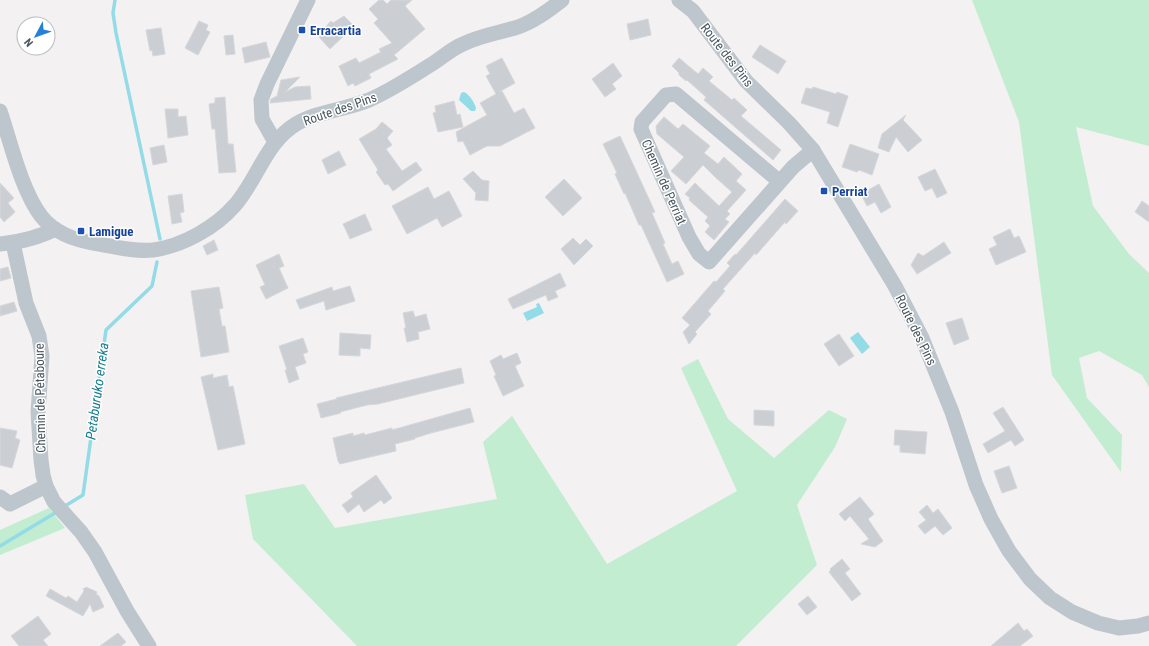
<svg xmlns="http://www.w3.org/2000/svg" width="1149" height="646" viewBox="0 0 1149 646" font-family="'Roboto Condensed',sans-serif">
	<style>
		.green { fill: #c2edd0 }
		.water { fill: #92dbe7 }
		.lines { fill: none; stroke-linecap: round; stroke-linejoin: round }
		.stream { stroke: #92dbe7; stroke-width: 3.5 }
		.building { fill: #cbced3; stroke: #d5d7db }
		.minor { stroke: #bdc6cc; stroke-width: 15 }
		.transit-dot { fill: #1a4fb4; stroke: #fff; stroke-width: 1.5 }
		.labels { text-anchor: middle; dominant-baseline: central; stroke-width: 3; stroke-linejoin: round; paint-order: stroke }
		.transit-label { font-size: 13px; font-weight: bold; fill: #164399; stroke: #fff; text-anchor: start }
		.street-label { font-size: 13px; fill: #49555d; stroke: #fff }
		.water-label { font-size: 14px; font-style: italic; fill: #147d8e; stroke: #fff }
	</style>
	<rect width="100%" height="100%" fill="#f3f1f1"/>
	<!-- green -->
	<g class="green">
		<polygon points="972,0 1149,0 1149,146 1076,127 1093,206 1129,254 1149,273 1149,387 1142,375 1099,351 1079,358 1087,398 1122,435 1121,472 1052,375 1019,122"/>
		<polygon points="698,359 728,419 774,458 829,410 847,419 835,447 797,505 817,565 736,646 357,646 253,539 245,495 304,484 335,528 497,499 483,442 512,416 607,564 737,491 681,368"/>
		<polygon points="49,508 65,528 0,555 0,530"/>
	</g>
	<!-- water -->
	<g class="water">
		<path d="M 464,92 C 470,95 474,102 476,108 L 475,111 L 471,111 L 459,100 L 461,93 Z"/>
		<polygon points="539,303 544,313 527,321 523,313 537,307 536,304"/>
		<polygon points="858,332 870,347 862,354 850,338"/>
	</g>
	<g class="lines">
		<!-- stream -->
		<g class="stream">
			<polyline points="115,0 113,13 116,33 160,239"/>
			<polyline points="65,506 83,495 106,330 152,286 157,262"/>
			<polyline points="0,546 55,513"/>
		</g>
	</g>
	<!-- building -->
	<g class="building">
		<polygon points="379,0 383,0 387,4 391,0 412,0 405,6 425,29 394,55 398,59 369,74 371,78 355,86 353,83 348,86 339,66 356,58 359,63 381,52 379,49 392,43 374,23 378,19 369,9"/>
		<polygon points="344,16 354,26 330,49 319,37 325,31 323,30 331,21 333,23"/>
		<polygon points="648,19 651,35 630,40 627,24"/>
		<polygon points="199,21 208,25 206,30 210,32 198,55 185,48"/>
		<polygon points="161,28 165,54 153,56 152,50 150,51 146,30"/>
		<polygon points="233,35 235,54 226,55 224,36"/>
		<polygon points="266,42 270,57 245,63 242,48"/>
		<polygon points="760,45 786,61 778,74 752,57"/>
		<polygon points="502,58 515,83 499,92 502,91 514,113 524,108 535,128 500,146 487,146 470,155 463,141 458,142 456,132 487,115 480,103 496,94 486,76 490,74 486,66"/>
		<polygon points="679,58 698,74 703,68 713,77 709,81 732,100 734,98 747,110 741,116 781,150 773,160 704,100 706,97 687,80 686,81 679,75 679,73 672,66"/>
		<polygon points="613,63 622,76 612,84 616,89 605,97 592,79"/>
		<polygon points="300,77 285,92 295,87 310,86 311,99 270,103 271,99 277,96 281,80"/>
		<polygon points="813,87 836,94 837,92 848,96 838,127 827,123 830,112 801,103 806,88 812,89"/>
		<polygon points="225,97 228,144 233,144 236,172 219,173 215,129 212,129 209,104 215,103 215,98"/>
		<polygon points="454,101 457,115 460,114 463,127 438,132 433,113 436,112 435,106"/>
		<polygon points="165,109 178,109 178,117 186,116 188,135 168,138"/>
		<polygon points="906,115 903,120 922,140 908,152 896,137 889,152 878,148 882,134"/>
		<polygon points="664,117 678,129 683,124 710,146 704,153 718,164 724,157 742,174 736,181 746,190 727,211 730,214 725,219 729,222 714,240 705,232 710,226 705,221 708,217 689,200 690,198 685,194 695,183 719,206 732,192 715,177 703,165 686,184 671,171 684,157 657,134 656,126"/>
		<polygon points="382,122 393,131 387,138 392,145 386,149 402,171 416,162 422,170 393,191 388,184 385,185 376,172 378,170 359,139 376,129"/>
		<polygon points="620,136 655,212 652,213 665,243 663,244 672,264 678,261 684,274 667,282 641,225 639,225 625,193 624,194 615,174 617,173 603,144"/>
		<polygon points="850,144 879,154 872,175 859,170 857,172 842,167"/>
		<polygon points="164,145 167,162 153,165 150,148"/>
		<polygon points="339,151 346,165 328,174 322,160"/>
		<polygon points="935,169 947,193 937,198 932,188 925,191 918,177"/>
		<polygon points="473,171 482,180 489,181 488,201 475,200 476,193 463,179"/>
		<polygon points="564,179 582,198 563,216 545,197"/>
		<polygon points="0,183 14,198 8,203 15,212 4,222 0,217"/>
		<polygon points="879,184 891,207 881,213 875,202 867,206 861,194"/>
		<polygon points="428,187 434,199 449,191 462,216 442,227 437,218 407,234 392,206"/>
		<polygon points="182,194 184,212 180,213 182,222 172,224 168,196"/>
		<polygon points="785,199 798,211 786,224 785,222 756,255 755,253 723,289 725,291 708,311 711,314 695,332 697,334 689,344 683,332 690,325 682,318 714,281 716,282 730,266 727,263 735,254 736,255"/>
		<polygon points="1142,201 1149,206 1149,222 1135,212"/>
		<polygon points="365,214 372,230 350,239 343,224"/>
		<polygon points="1010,229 1014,238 1019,236 1026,252 996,265 989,249 997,245 993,237"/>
		<polygon points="573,238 580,245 586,239 593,246 574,265 561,249"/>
		<polygon points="214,240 218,250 207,255 203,246"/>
		<polygon points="944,242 951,253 917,274 911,265 918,253 923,256"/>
		<polygon points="279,254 284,266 279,268 288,288 266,299 260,287 265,285 256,265"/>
		<polygon points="8,267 11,278 0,281 0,269"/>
		<polygon points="560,273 566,286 555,291 558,297 548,301 546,295 513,309 508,299"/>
		<polygon points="350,286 355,301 326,310 324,301 300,309 296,300 332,287 333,291"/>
		<polygon points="219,287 223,308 219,309 222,326 225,326 229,352 201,357 191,291"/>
		<polygon points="14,302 17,311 0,316 0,306"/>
		<polygon points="413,311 415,317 426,314 430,329 418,332 419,339 407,342 404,328 406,328 403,313"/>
		<polygon points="962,318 969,339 954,345 946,323"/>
		<polygon points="340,333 371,335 370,349 360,348 360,356 339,355"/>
		<polygon points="839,334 854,356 839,366 824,344"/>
		<polygon points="303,338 308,352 303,354 306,363 295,367 299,379 289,383 285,370 287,370 279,346"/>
		<polygon points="517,353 521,363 515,366 524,386 503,396 494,376 496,375 490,361 501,355 503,359"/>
		<polygon points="461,368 464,383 378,404 367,405 340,412 341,413 321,418 317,404 337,399 336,398"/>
		<polygon points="213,374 213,378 227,375 229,387 233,386 245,444 218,450 201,377"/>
		<polygon points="1003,407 1024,440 1015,446 1011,440 988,453 983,444 1005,431 993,413"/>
		<polygon points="470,408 474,422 431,433 415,438 415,439 395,444 396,451 340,464 338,461 333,438 353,433 353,436 364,433 365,435 392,428 392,430"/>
		<polygon points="754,410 774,411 774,426 754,425"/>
		<polygon points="0,428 17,431 15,438 20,440 12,468 0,465"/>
		<polygon points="895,430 927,432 925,454 900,452 900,445 894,445"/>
		<polygon points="1009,466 1017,488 1002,493 994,471"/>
		<polygon points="376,475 392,498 384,504 381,500 364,512 359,504 348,513 342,505 353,497 351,493"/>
		<polygon points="860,497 874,514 868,519 883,541 875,547 861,544 869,539 850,516 845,521 839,514"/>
		<polygon points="927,505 933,513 938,509 952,528 943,535 935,526 925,534 918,526 926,520 919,512"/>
		<polygon points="842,559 850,569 845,573 861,594 852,601 829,572 831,570 830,569"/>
		<polygon points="86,587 97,592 96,594 99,596 104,607 93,612 90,604 83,616 46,596 50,589 66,598 68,596 77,602 84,591 83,588 84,589"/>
		<polygon points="808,596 817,607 807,615 798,604"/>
		<polygon points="38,616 51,634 43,640 48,646 19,646 11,636"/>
		<polygon points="1018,623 1024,631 1027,629 1033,636 1020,646 991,646"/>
		<polygon points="118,633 126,642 121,646 100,646"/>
	</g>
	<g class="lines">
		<!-- minor -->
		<g class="minor">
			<polyline points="679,0 693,11 746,81 789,123 813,150 895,286 922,338 952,412 976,485 991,519 1009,551 1030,579 1050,598 1072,612 1098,623 1119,628 1138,626 1149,623"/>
			<path d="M 0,111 C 11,143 21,189 41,216 C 55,234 77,241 99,244 C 116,247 135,252 153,250 C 183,246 216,227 235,205 C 257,180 266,142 296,124 C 318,111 345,110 369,100 C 392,90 413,76 435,62 C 444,56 453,48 463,44 C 479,36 497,33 515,28 C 532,23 548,11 562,0"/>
			<polyline points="275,142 262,119 261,100 267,84 308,0"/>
			<polyline points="780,182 676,94 666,95 642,122 641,129 689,237 699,254 709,262 793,167 813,150"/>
			<polyline points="13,243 26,303 39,336 42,356 38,412 41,460 43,475 46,486 54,502 81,532 95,552 127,611 149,646"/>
			<path d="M 0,244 C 19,242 38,238 55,229"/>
			<polyline points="0,497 10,504 46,486"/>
		</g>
	</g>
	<!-- markers -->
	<g class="transit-dot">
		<rect x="298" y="26" width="8" height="8" rx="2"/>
		<rect x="820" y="187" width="8" height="8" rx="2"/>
		<rect x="77" y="227" width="8" height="8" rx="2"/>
	</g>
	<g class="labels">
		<!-- transit labels -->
		<g class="transit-label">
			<text x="310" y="30">Erracartia</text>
			<text x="832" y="191">Perriat</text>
			<text x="89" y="231">Lamigue</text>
		</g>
		<!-- street labels -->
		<g class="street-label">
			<text transform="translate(727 55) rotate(52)">Route des Pins</text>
			<text transform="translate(340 109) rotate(-19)">Route des Pins</text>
			<text transform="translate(664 182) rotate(66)">Chemin de Perriat</text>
			<text transform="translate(916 330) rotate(64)">Route des Pins</text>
			<text transform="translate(40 398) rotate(-91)">Chemin de Pétaboure</text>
		</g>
		<!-- water labels -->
		<g class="water-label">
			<text transform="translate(97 391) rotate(-82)">Petaburuko erreka</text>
		</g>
	</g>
	<!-- north arrow -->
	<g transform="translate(36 36) rotate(229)"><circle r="19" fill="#ffffff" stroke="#b6bbbe"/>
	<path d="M0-3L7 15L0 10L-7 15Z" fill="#2480d9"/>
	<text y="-6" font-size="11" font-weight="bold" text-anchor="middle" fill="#49555d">N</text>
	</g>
</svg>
